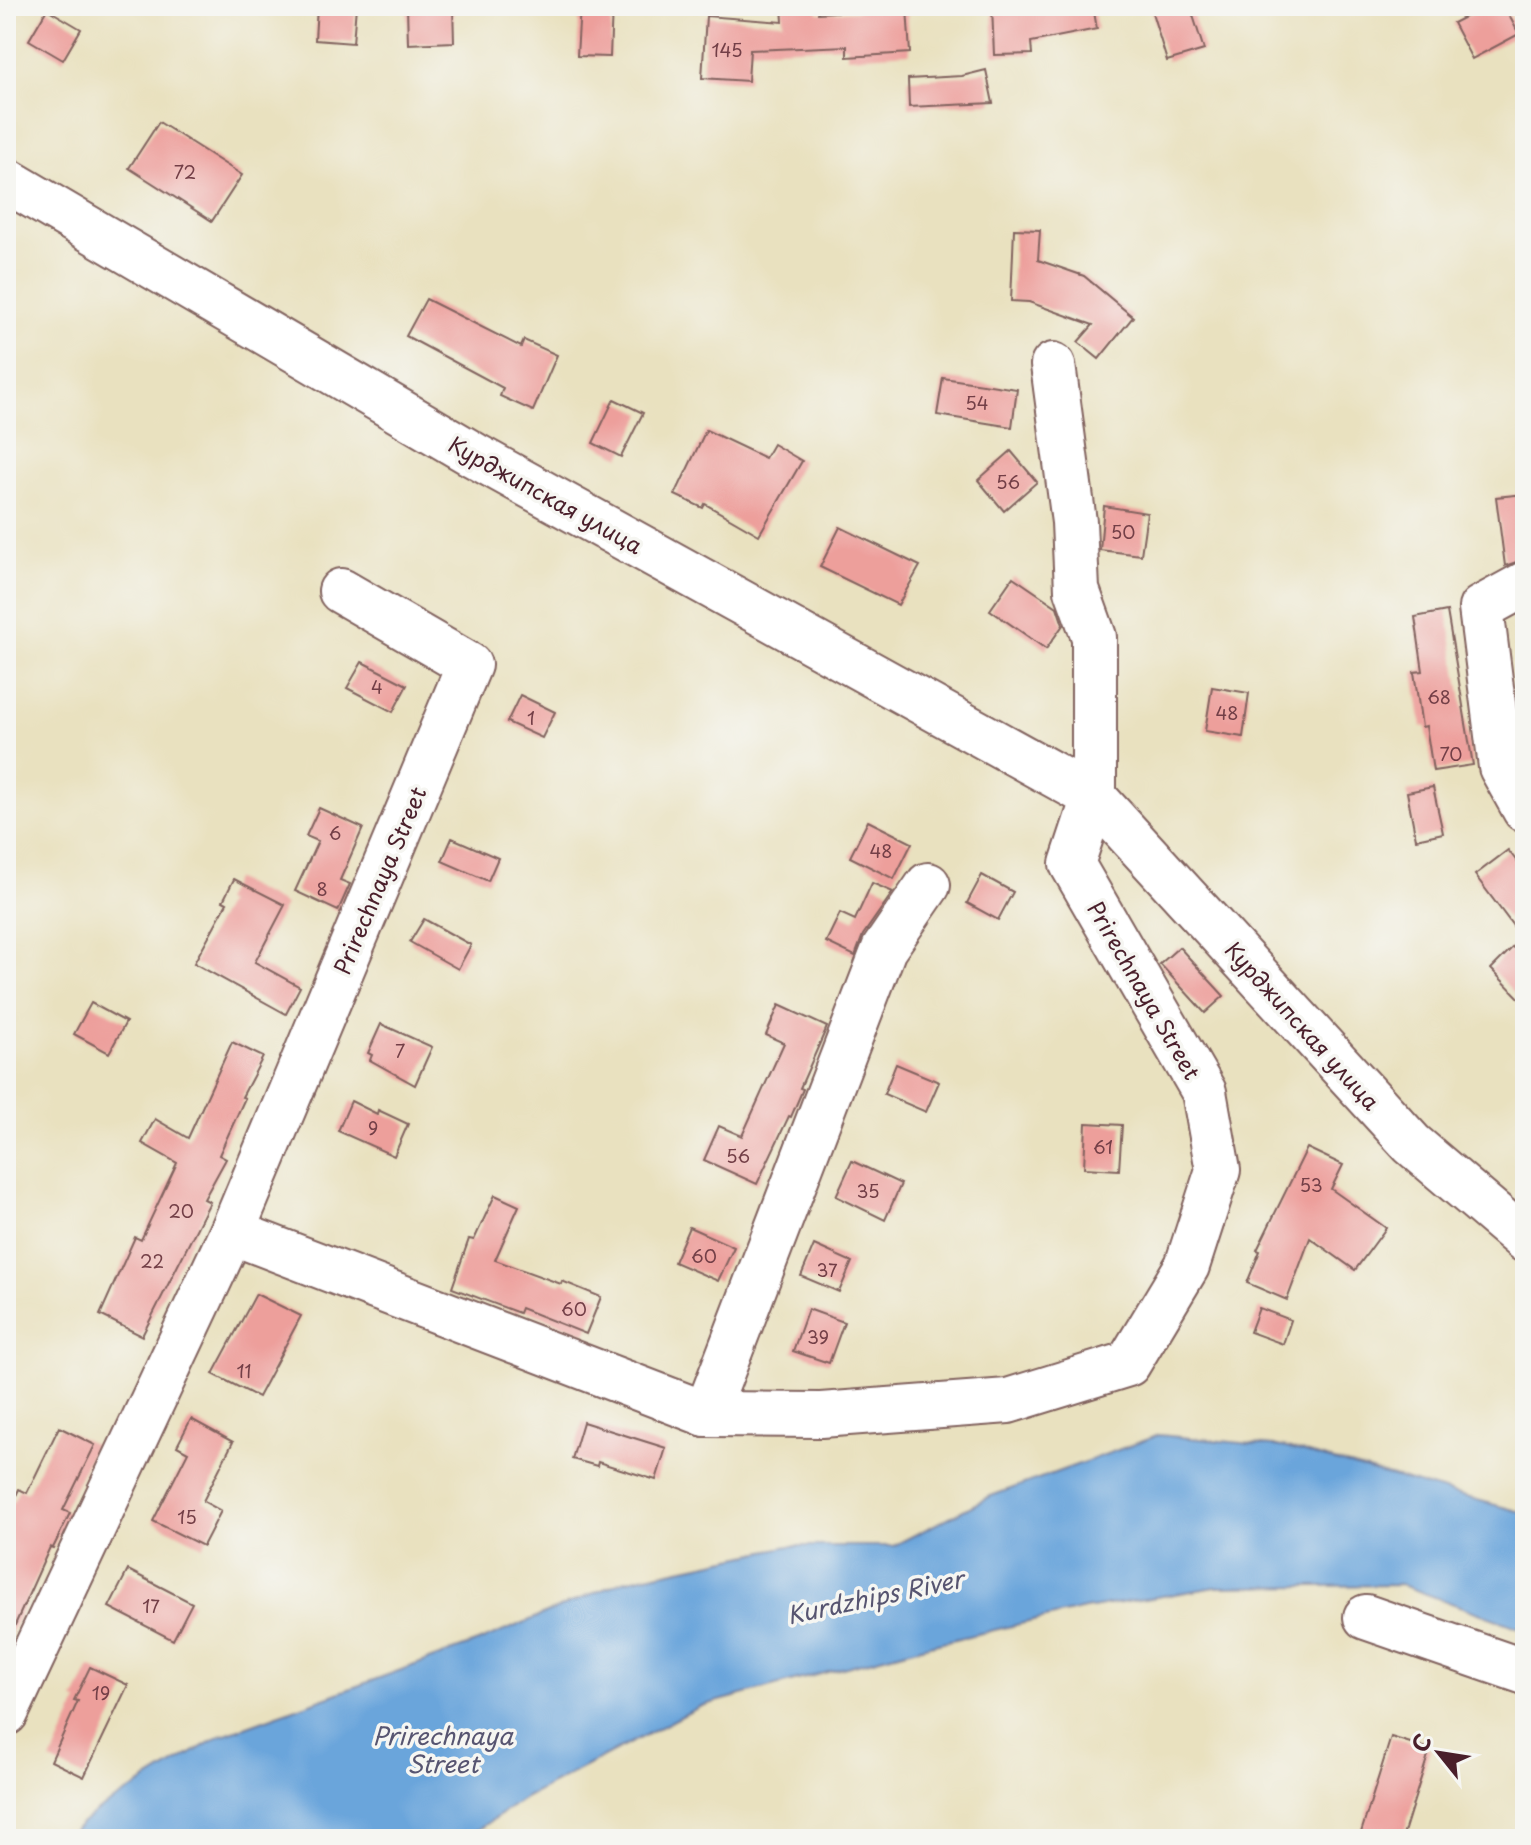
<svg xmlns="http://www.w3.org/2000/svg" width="1531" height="1845" viewBox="0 0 1531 1845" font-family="'Playpen Sans',sans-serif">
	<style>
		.water { fill: #6ba5db; stroke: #5a6283; stroke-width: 2 }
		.building { fill: #ed9f9b }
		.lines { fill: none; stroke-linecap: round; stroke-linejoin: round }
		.minor-casing { stroke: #82635f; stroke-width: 48 }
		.minor { stroke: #fff; stroke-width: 44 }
		.labels { text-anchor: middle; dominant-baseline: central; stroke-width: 7; stroke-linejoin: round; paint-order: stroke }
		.number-label { font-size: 18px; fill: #733f47 }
		.street-label { font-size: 22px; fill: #4a1f2b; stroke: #f6f6f2 }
		.water-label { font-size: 24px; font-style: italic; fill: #575571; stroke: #f6f6f2 }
	</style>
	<rect width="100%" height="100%" fill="#f6f6f2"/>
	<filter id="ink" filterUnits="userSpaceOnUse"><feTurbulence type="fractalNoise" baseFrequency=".0125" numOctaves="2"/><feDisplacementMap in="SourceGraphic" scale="16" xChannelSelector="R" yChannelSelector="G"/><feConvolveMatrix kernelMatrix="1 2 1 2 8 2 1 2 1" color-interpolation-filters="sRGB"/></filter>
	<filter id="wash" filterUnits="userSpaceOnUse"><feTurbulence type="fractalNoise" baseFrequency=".006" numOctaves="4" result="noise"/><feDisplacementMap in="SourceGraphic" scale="32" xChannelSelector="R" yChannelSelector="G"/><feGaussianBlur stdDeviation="1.8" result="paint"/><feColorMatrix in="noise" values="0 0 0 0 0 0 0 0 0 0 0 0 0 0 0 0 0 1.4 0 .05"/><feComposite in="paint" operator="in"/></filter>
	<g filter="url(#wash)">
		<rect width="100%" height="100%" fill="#e9e1bf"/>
		<!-- water -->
		<polygon class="water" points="1159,1435 1283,1447 1525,1513 1525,1630 1402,1585 1216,1587 1085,1609 925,1646 701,1706 521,1800 465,1839 63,1839 94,1813 220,1736 478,1642 623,1581 789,1546 893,1546 991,1496"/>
		<g id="blocks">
			<!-- building -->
			<g class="building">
				<polygon points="317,6 356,6 353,43 315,40"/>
				<polygon points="407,6 453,6 454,42 408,44"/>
				<polygon points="580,6 612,6 610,57 577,56"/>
				<polygon points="782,6 818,6 818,13 907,8 910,53 847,57 847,46 750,50 748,81 702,78 706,16 783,22"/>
				<polygon points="992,6 1093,6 1097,29 1031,42 1032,54 994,55"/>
				<polygon points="1150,6 1190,6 1204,50 1167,61"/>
				<polygon points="1486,6 1504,6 1519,34 1472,59 1453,23"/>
				<polygon points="47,9 81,29 63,60 29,40"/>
				<polygon points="986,70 993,103 909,107 908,79 962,76"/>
				<polygon points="159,122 242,175 212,221 129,168"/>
				<polygon points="1014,229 1040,230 1038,260 1084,276 1133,317 1099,359 1078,342 1093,325 1029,302 1011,301"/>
				<polygon points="426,299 521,347 524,340 557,355 533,411 500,396 503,388 406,336"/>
				<polygon points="943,378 1017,389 1012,427 937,415"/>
				<polygon points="614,399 643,413 621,457 593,443"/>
				<polygon points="706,430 765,458 773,444 802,461 759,535 705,504 703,508 675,495"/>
				<polygon points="1011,451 1037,482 1004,511 978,480"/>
				<polygon points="1525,494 1525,559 1505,566 1496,497"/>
				<polygon points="1104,506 1147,513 1141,555 1100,550"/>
				<polygon points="840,527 920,566 898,605 820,567"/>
				<polygon points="1013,577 1057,607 1063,625 1046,649 990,610"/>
				<polygon points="1447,611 1473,765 1433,771 1426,726 1422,727 1414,672 1423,671 1415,617"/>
				<polygon points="362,662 407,685 393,712 347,688"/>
				<polygon points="1212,687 1249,693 1243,737 1205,731"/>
				<polygon points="520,695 555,712 542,738 507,722"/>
				<polygon points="1433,787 1443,833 1416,839 1407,792"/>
				<polygon points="319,808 363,828 340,880 350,884 338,911 295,891 318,841 306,836"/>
				<polygon points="868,821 912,843 894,879 850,857"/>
				<polygon points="452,838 498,858 488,881 442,861"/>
				<polygon points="1508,850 1525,872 1525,1004 1491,969 1522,938 1475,875"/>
				<polygon points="982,875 1013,892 998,920 967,903"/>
				<polygon points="234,879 285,905 255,962 300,987 286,1014 194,963 227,903 223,901"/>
				<polygon points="872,883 893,892 863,935 855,956 826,942 840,913 855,920"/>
				<polygon points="424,919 471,945 458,969 410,942"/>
				<polygon points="1179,947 1224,996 1205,1013 1160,964"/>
				<polygon points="91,1003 126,1022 109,1053 74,1034"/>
				<polygon points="779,1005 827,1027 800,1088 803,1089 791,1117 789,1116 757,1184 704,1160 719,1126 742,1136 784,1043 766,1035"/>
				<polygon points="381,1024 432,1047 415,1085 370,1060 372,1055 368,1053"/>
				<polygon points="232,1042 263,1057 242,1097 245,1098 219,1155 226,1159 204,1199 210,1202 142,1336 100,1315 135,1237 141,1240 177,1163 142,1143 155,1119 188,1138"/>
				<polygon points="896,1064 939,1082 926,1112 884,1094"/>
				<polygon points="351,1101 377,1114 378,1110 408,1124 394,1156 338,1131"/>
				<polygon points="1086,1123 1122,1125 1119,1170 1084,1168"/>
				<polygon points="1307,1148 1343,1165 1331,1189 1386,1228 1355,1270 1310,1238 1287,1300 1247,1283 1260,1251 1257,1250"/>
				<polygon points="852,1161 901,1184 885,1220 836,1196"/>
				<polygon points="495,1195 519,1206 495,1260 561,1284 562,1281 601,1297 586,1334 521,1308 519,1313 452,1288 469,1239 474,1240"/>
				<polygon points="689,1227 734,1247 718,1281 674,1262"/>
				<polygon points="814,1245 852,1262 839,1292 801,1276"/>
				<polygon points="256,1294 301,1316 258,1397 213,1374"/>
				<polygon points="1259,1308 1291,1320 1283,1344 1250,1332"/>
				<polygon points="808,1309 844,1322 829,1363 793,1351"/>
				<polygon points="191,1419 233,1442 203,1501 221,1511 203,1546 153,1521 188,1452 177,1446"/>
				<polygon points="583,1422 666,1448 656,1480 598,1462 597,1466 572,1459"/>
				<polygon points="59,1427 95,1445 63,1510 70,1513 53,1548 50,1547 6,1645 6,1518 19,1489 27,1493"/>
				<polygon points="128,1570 192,1603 173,1640 109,1607"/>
				<polygon points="90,1667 128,1685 84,1777 51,1761 78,1701 74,1700"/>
				<polygon points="1391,1737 1430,1749 1402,1839 1359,1839"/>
			</g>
		</g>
	</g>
	<g filter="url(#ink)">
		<use href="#blocks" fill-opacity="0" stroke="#82635f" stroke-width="2"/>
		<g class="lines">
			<defs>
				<g id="minor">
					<polyline points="6,180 474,455 1094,797 1412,1144 1525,1240"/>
					<polyline points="1525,584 1481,608 1501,767 1525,810"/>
					<polyline points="232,1232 706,1414 821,1415 1008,1401 1128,1364 1187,1266 1218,1170 1204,1092 1072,864 1094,797 1094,637 1077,590 1074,522 1053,365"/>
					<polyline points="706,1414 884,949 928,885"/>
					<polyline points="1366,1617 1525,1672"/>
					<polyline points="6,1713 232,1232 469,665 341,591"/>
				</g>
			</defs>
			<!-- minor casing -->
			<use href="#minor" class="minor-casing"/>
			<!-- minor -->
			<use href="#minor" class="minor"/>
		</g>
	</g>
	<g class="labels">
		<!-- number labels -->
		<g class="number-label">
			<text x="727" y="49">145</text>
			<text x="185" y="171">72</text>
			<text x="977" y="402">54</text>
			<text x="1008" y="481">56</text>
			<text x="1123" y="531">50</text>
			<text x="377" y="686">4</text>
			<text x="1439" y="696">68</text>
			<text x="1227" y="712">48</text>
			<text x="531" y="717">1</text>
			<text x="1451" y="753">70</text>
			<text x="335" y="832">6</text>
			<text x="881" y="850">48</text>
			<text x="322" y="888">8</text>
			<text x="400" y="1050">7</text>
			<text x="373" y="1127">9</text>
			<text x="1103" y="1146">61</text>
			<text x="738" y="1155">56</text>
			<text x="1311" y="1184">53</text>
			<text x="868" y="1190">35</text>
			<text x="181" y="1210">20</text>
			<text x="704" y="1255">60</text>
			<text x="152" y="1260">22</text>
			<text x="827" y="1269">37</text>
			<text x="574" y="1308">60</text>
			<text x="818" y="1336">39</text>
			<text x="244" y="1370">11</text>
			<text x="187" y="1516">15</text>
			<text x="151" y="1605">17</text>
			<text x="101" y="1692">19</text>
		</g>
		<!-- street labels -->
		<g class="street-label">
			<text transform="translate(546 494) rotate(29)">Курджипская улица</text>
			<text transform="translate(379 880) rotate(-67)">Prirechnaya Street</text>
			<text transform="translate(1145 990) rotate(60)">Prirechnaya Street</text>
			<text transform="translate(1303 1025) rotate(48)">Курджипская улица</text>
		</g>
		<!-- water labels -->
		<g class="water-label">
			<text transform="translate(875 1596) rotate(-12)">Kurdzhips River</text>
			<text x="443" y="1735">Prirechnaya<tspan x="443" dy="28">Street</tspan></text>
		</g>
	</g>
	<!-- margin -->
	<rect width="1531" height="1845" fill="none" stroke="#f6f6f2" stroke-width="32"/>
	<!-- north arrow -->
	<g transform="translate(1439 1753) rotate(300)" stroke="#f6f6f2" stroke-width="6" paint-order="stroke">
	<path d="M0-6L14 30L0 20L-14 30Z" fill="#4a1f2b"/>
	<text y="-12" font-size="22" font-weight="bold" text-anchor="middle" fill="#4a1f2b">С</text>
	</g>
</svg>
